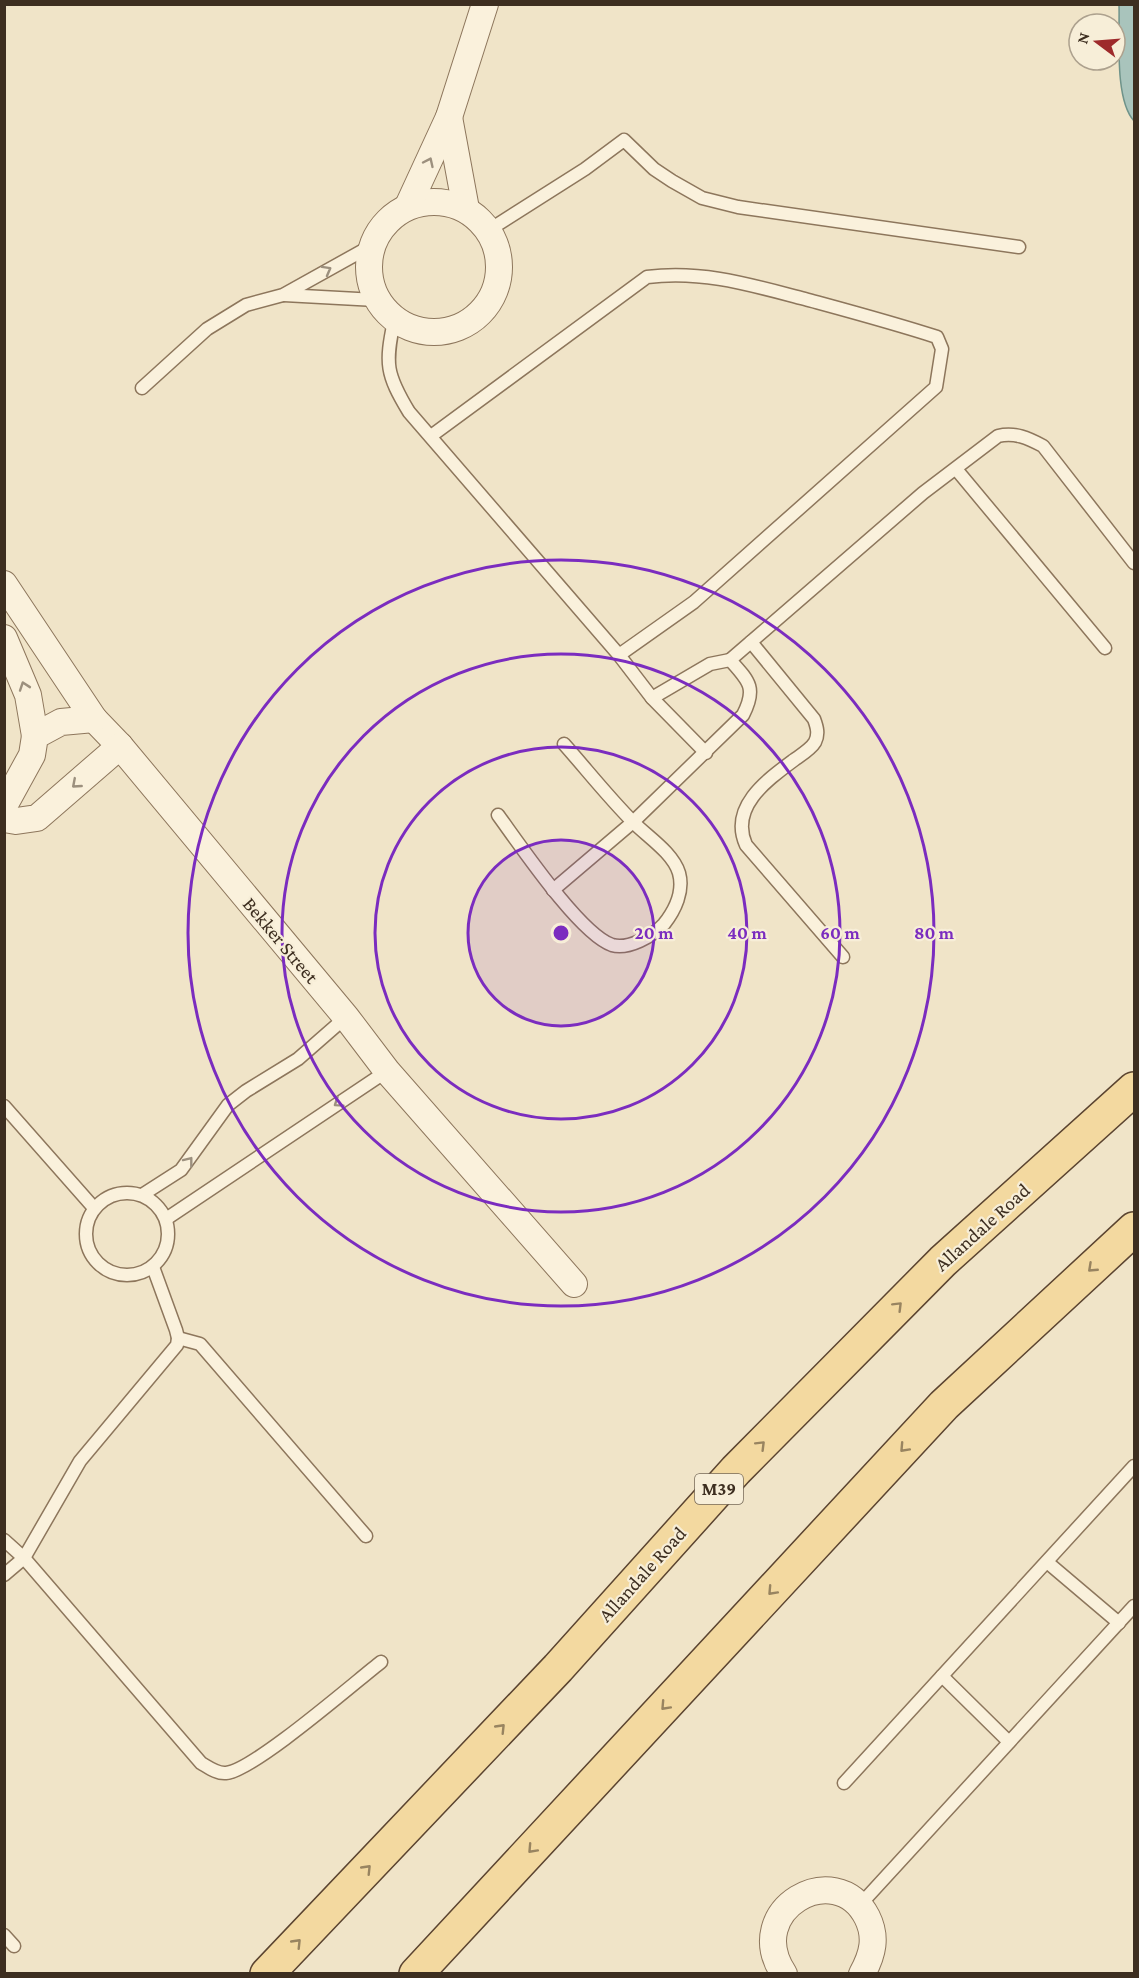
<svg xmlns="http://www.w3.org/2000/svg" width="1139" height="1978" viewBox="0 0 1139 1978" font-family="'Crimson Pro',serif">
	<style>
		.water { fill: #a9c4bc; stroke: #6f938a; stroke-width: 1.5 }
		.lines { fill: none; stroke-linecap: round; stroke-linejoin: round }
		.service-casing { stroke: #8d765c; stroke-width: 15 }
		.minor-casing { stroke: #8d765c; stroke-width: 28 }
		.primary-casing { stroke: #5b4430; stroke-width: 36 }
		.service { stroke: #faf1dc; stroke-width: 12 }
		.minor { stroke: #faf1dc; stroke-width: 26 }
		.primary { stroke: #f3d9a0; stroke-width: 33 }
		.oneway { stroke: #9c907e }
		.oneway2 { stroke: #988460 }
		.ring { fill: none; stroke: #7b2cbf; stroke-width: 3 }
		.labels { text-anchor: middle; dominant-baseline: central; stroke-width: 4.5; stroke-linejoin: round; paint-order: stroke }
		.shield { fill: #f7eed8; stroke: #756857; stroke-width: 1.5 }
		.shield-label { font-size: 18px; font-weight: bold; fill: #3d2e20 }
		.street-label { font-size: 20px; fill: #3d2e20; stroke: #f7eed8 }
		.centre { fill: #7b2cbf; stroke: #f7eed8; stroke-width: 3 }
		.ring-label { font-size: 18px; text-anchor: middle; font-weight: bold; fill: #7b2cbf; stroke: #f7eed8; stroke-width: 4.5; stroke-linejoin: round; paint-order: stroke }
	</style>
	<rect width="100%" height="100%" fill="#f0e4c8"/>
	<!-- water -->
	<path class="water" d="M 1119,5 L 1134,5 L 1134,121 C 1114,99 1120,35 1119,5 Z"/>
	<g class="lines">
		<defs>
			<g id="service">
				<polyline points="489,230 585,169 624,140 654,169 672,181 702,198 738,207 1019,247"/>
				<polyline points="284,295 376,300"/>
				<path d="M 394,321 C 385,364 386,374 409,412 L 619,655 L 652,698 L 706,753"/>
				<polyline points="142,388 207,329 246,305 283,295 371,246"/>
				<path d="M 431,436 L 647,277 C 703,270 751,285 805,299 C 849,311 894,323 937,337 L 942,349 L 936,387 L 694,602 L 619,655"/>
				<polyline points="956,469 1105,648"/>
				<path d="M 751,642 L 814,719 C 817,727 819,734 815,742 C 811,749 801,755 794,760 C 767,780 729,807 746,845 L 843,957"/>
				<path d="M 730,660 L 923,493 L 998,436 C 1015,432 1028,438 1043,446 L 1134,563"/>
				<path d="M 498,815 C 520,845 580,934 612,945 C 628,950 653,936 664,924 C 675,910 684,891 679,873 C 673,853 648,837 634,823 C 609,798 587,770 564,744"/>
				<path d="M 553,890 L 633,822 L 743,715 C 757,688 749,681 730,660 L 710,664 L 652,698"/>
				<polyline points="4,1106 94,1208"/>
				<circle cx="127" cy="1234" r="41"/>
				<polyline points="142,1195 181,1170 228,1105 246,1091 298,1059 346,1017"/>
				<polyline points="166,1219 387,1071"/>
				<polyline points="178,1338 200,1344 366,1536"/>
				<path d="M 4,1540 L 24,1558 L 201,1763 C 208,1767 217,1774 226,1773 C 253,1771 354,1683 381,1662"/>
				<polyline points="1047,1562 1119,1623"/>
				<polyline points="4,1575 24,1558 80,1461 177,1345 178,1338 176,1330 153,1267"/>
				<polyline points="942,1676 1009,1742"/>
				<polyline points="844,1783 1134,1466"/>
				<polyline points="859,1906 1134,1606"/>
				<polyline points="4,1935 14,1946"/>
			</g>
			<g id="minor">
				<polyline points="449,117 466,209"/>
				<circle cx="434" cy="267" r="65"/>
				<polyline points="408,206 449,117 485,4"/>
				<polyline points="4,584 94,719 120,746 346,1017 387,1071 574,1284"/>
				<polyline points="4,638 28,695 35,736"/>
				<polyline points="4,806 32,755 35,736 61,722 94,719"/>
				<polyline points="4,819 16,821 37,818 120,746"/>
				<path d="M 784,1974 C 741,1910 836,1856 867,1917 C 877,1937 873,1954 862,1974"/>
			</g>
			<g id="primary">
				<polyline points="267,1974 558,1668 736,1470 943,1261 1134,1089"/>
				<polyline points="416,1974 944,1405 1134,1229"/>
			</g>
		</defs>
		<!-- service casing -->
		<use href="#service" class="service-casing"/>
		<!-- minor casing -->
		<use href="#minor" class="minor-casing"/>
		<!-- primary casing -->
		<use href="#primary" class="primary-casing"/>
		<!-- service -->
		<use href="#service" class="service"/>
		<!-- minor -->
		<use href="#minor" class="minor"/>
		<!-- primary -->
		<use href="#primary" class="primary"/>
	</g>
	<!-- one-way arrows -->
	<defs><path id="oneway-chevron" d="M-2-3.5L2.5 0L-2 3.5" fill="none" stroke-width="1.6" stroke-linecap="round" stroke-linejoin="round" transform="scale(1.5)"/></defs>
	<g class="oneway">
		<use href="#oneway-chevron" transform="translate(429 162) rotate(-65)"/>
		<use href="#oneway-chevron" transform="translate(327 270) rotate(-29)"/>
		<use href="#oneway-chevron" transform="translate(24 686) rotate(-109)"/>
		<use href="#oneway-chevron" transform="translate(76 784) rotate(139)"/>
		<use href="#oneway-chevron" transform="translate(338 1103) rotate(146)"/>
		<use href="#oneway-chevron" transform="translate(189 1161) rotate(-52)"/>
	</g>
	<g class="oneway2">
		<use href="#oneway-chevron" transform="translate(1092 1268) rotate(137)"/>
		<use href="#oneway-chevron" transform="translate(898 1306) rotate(-45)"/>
		<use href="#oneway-chevron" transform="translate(761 1445) rotate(-45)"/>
		<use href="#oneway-chevron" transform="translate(904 1448) rotate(133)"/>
		<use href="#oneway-chevron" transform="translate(772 1591) rotate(133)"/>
		<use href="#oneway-chevron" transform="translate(665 1706) rotate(133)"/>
		<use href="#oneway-chevron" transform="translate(501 1728) rotate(-46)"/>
		<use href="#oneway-chevron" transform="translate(532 1849) rotate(133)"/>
		<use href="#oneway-chevron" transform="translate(367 1869) rotate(-46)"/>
		<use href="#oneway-chevron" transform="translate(297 1943) rotate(-46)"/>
	</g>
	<!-- distance rings -->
	<circle cx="561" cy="933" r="93" fill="#7b2cbf" fill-opacity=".12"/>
	<g class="ring">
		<circle cx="561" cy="933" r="93"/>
		<circle cx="561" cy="933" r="186"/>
		<circle cx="561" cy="933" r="279"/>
		<circle cx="561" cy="933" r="373"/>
	</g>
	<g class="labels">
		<!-- shield labels -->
		<rect class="shield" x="695" y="1474" width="48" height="30" rx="4.5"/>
		<g class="shield-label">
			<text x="719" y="1489">M39</text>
		</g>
		<!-- street labels -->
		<g class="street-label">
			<text transform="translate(281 940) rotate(50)">Bekker Street</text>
			<text transform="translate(982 1227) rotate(-42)">Allandale Road</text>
			<text transform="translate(642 1574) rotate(-48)">Allandale Road</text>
		</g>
	</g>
	<circle cx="561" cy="933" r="9" class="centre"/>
	<g class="ring-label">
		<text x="654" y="939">20 m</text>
		<text x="747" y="939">40 m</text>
		<text x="840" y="939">60 m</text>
		<text x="934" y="939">80 m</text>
	</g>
	<!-- border -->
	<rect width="1139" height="1978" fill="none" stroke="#3d2e20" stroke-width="12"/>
	<!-- north arrow -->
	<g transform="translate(1097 42) rotate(286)"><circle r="28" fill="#f7eed8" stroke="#ada18e" stroke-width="1.5"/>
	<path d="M0-4.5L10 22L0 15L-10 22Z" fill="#9e2a2b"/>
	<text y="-9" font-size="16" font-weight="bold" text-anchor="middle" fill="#3d2e20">N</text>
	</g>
</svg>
